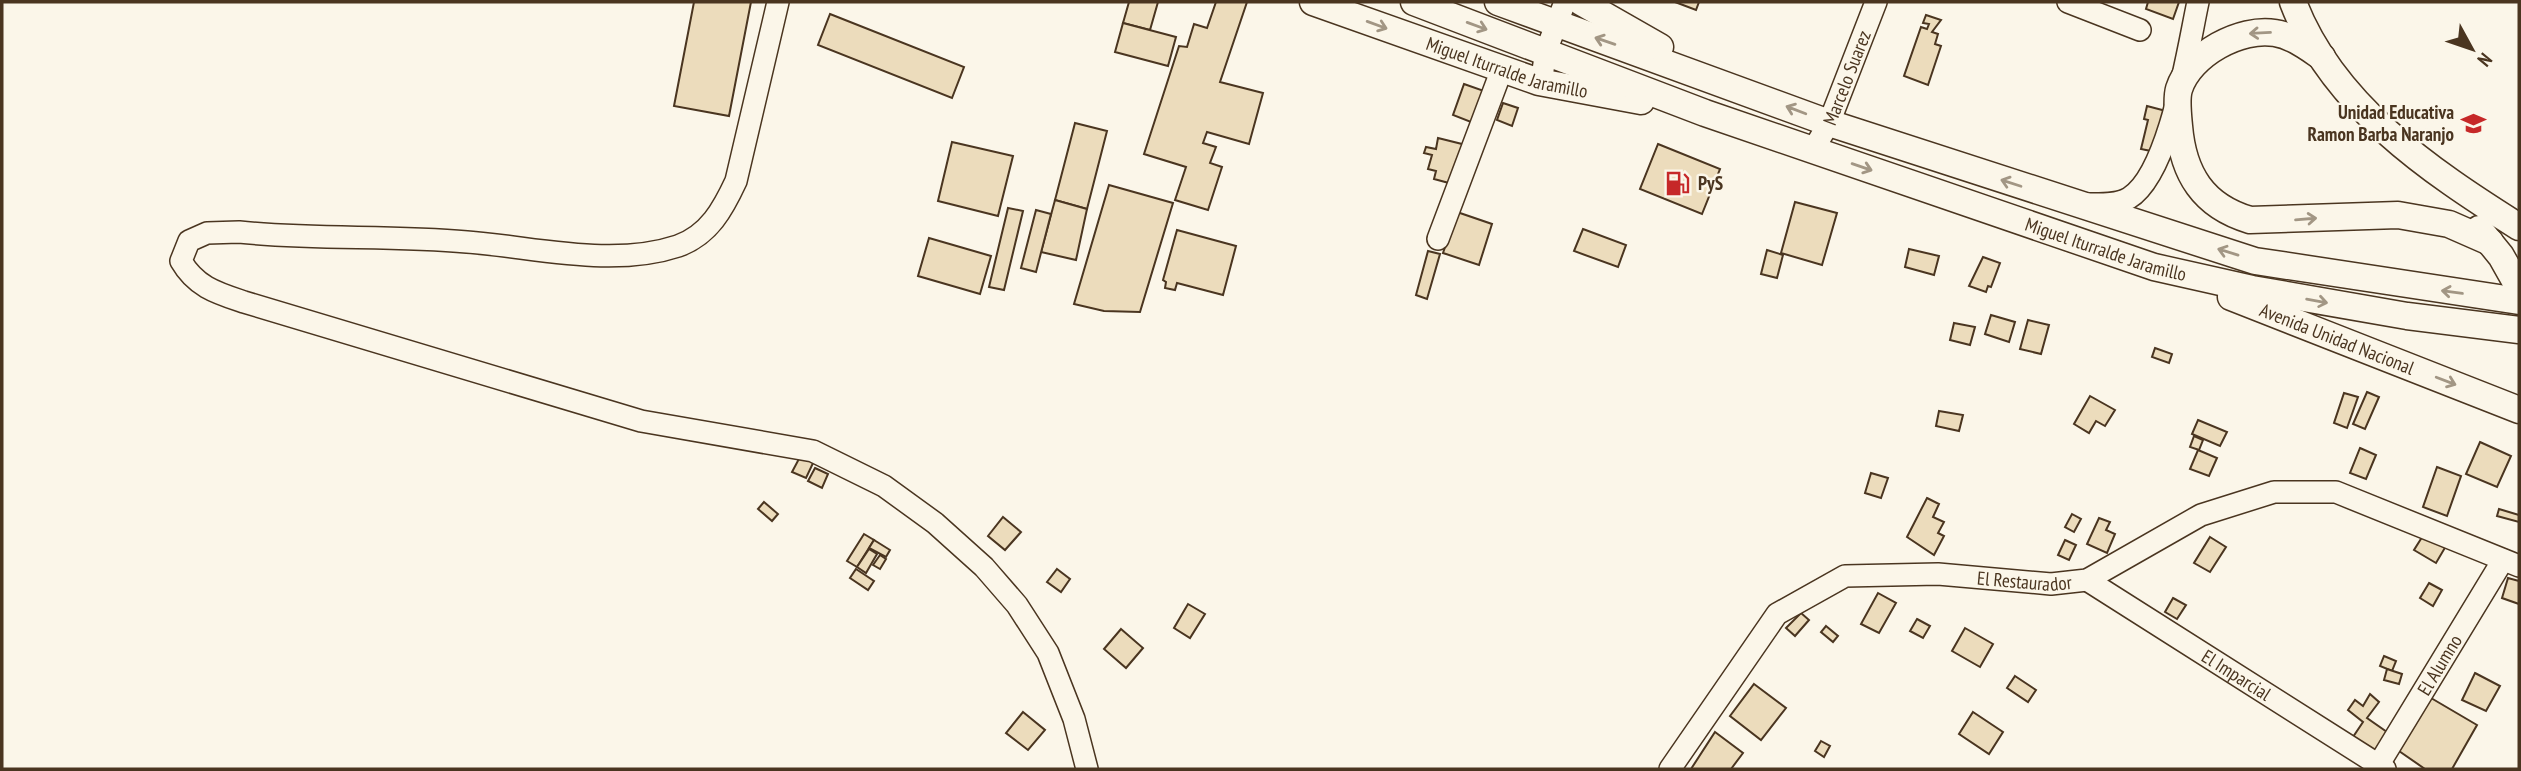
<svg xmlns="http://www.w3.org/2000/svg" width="2521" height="771" viewBox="0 0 2521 771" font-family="'PT Sans Narrow',sans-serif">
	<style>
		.building { fill: #ecdcbc; stroke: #4a3520; stroke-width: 2 }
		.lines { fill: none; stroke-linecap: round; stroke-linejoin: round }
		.minor-casing { stroke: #4a3520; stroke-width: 24 }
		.major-casing { stroke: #4a3520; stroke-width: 29 }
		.minor { stroke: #fbf6e9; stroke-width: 21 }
		.major { stroke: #fbf6e9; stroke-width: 26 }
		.oneway { stroke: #a29684 }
		.labels { text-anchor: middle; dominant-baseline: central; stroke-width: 5; stroke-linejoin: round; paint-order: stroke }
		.street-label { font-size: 19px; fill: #4a3520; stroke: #fbf6e9 }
		.poi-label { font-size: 19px; font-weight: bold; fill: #4a3520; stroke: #fbf6e9; text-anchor: end }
	</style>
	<rect width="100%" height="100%" fill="#fbf6e9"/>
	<!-- building -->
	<g class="building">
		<polygon points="694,2 751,2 729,116 674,106"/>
		<polygon points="1129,2 1158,2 1150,30 1123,23"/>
		<polygon points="1216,2 1247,2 1220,82 1263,93 1249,144 1207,132 1203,143 1216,147 1210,163 1222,167 1208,210 1175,200 1186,167 1144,154 1179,46 1187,47 1194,24 1207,28"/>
		<polygon points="1675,2 1699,2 1696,10"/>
		<polygon points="2148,2 2179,2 2173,19 2146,9"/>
		<polygon points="830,14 964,67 952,98 818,45"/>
		<polygon points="1926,15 1941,20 1932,32 1938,34 1935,44 1941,46 1928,85 1904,76 1921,27 1927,29 1929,24 1923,23"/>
		<polygon points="1123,23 1176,37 1168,66 1115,52"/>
		<polygon points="1464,84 1487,92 1476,124 1453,115"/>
		<polygon points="1503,103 1518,108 1512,126 1497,120"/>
		<polygon points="2147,106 2166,111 2156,152 2141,149 2148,120 2144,119"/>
		<polygon points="1075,123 1107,131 1087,209 1055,200"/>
		<polygon points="1438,138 1466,145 1449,183 1434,179 1436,171 1428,169 1432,155 1424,153 1426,147 1436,149"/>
		<polygon points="952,142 1013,156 998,216 938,201"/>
		<polygon points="1658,144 1720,169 1702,214 1640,189"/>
		<polygon points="1109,185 1173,203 1140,312 1104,311 1074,304"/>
		<polygon points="1055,200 1087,209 1076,260 1041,252"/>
		<polygon points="1795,202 1837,213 1822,265 1781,253"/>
		<polygon points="1008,208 1023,211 1004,290 989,287"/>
		<polygon points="1036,210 1051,214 1036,272 1021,268"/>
		<polygon points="1457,212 1492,224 1479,265 1443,253"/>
		<polygon points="1583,229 1626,245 1618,267 1574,251"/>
		<polygon points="1177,230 1236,246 1223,295 1177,283 1175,290 1165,288 1166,282 1163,280"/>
		<polygon points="929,238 991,256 980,294 918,276"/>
		<polygon points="1909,249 1939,256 1934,275 1905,267"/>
		<polygon points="1767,250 1783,255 1777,278 1761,274"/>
		<polygon points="1428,251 1440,254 1427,299 1416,295"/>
		<polygon points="1983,257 2000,263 1991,287 1988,286 1986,292 1969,286"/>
		<polygon points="1991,315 2015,322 2009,342 1985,334"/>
		<polygon points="2028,320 2049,325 2041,354 2020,349"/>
		<polygon points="1954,323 1975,327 1970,345 1950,340"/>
		<polygon points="2155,348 2172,354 2169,363 2152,357"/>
		<polygon points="2367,392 2379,397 2365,429 2353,424"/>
		<polygon points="2344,393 2358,397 2347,428 2334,423"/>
		<polygon points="2090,396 2115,410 2105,426 2096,421 2089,433 2074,424"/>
		<polygon points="1939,411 1963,415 1959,431 1936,426"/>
		<polygon points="2198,420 2227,432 2220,446 2192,434"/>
		<polygon points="2194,436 2203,440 2199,450 2190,447"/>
		<polygon points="2480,442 2511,456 2497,487 2466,474"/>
		<polygon points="2360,448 2376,455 2366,479 2350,473"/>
		<polygon points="2198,450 2217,458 2209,476 2190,469"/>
		<polygon points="801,455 814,461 806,478 792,472"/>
		<polygon points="2437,467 2461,476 2447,516 2423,507"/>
		<polygon points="815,468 828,474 822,488 808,481"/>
		<polygon points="1871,473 1888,478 1881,498 1865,493"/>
		<polygon points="1927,498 1939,504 1933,517 1944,522 1938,533 1944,536 1934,555 1907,537"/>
		<polygon points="764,502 778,514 772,521 758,509"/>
		<polygon points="2499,509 2519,515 2519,522 2497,516"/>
		<polygon points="2072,514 2081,519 2074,532 2065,527"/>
		<polygon points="1003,517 1021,532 1005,550 988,536"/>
		<polygon points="2099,518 2110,522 2106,530 2115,534 2107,553 2087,544"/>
		<polygon points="864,534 874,540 857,567 847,561"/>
		<polygon points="2424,534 2446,546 2436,563 2414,550"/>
		<polygon points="2210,537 2226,547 2210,572 2194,563"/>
		<polygon points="874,540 890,550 886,557 869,548"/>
		<polygon points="2065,540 2076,545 2069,560 2058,555"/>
		<polygon points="869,549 877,554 866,573 857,567"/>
		<polygon points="880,555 886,559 880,569 873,565"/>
		<polygon points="856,569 874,581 868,590 850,578"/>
		<polygon points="1057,569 1070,579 1061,592 1047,582"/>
		<polygon points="2508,578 2519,581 2519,604 2502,598"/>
		<polygon points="2429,583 2442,590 2433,606 2420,598"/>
		<polygon points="1878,593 1896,603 1879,633 1861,624"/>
		<polygon points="2173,598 2186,605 2177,619 2165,612"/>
		<polygon points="1188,604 1205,614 1190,638 1174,628"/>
		<polygon points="1801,613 1809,620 1795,636 1786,628"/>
		<polygon points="1917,619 1930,626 1923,638 1910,631"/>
		<polygon points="1826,626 1838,636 1833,642 1821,632"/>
		<polygon points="1965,628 1993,644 1980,667 1952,651"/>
		<polygon points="1121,629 1143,648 1126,668 1104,649"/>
		<polygon points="2384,656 2396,661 2392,671 2380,666"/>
		<polygon points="2387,669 2402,674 2399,684 2384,680"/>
		<polygon points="2475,673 2500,686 2486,711 2462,700"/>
		<polygon points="2015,676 2036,690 2028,702 2007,688"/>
		<polygon points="1754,684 1786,708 1761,740 1730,716"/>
		<polygon points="2370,694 2379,702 2367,718 2387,732 2376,751 2353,737 2363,722 2348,710 2355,700 2363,706"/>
		<polygon points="2431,698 2477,725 2452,769 2425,769 2399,751"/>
		<polygon points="1023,712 1045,730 1028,750 1006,733"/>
		<polygon points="1973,712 2003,732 1989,754 1959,734"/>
		<polygon points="1715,732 1743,753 1731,769 1691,769"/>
		<polygon points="1821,741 1830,746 1824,757 1815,751"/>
	</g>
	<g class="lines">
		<defs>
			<g id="minor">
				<path d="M 778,2 L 736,181 C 723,209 709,235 678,246 C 612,268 534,247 467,242 C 391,235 315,240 239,232 L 207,233 L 189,241 L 181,261 C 196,287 217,293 244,302 L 641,421 L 813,451 L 884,486 L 935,523 L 984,567 L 1017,605 L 1048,653 L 1074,719 L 1087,769"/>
				<polyline points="2068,2 2140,30"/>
				<polyline points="1541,83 1546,51 1565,2"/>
				<path id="s1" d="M 1813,150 L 1829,123 L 1876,2"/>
				<path d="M 2087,204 C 2100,204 2117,205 2129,198 C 2170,173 2188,48 2198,2"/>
				<polyline points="1438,239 1502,69"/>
				<path id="s2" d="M 2087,580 L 2385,769"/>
				<path id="s3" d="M 1670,769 L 1777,614 L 1845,576 L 1938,574 L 2051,584 L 2087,580 L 2201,515 L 2274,492 L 2336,492 L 2519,566"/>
				<path id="s4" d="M 2376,769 L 2503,560"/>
			</g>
			<g id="major">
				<path id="s5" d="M 1313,2 L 1539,82 L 1641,101"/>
				<path id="s6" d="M 1414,2 L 1705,113 L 2154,267 L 2252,289 L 2407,316 L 2519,330"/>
				<polyline points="1498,2 1829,123 2255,261 2519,301"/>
				<polyline points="1581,2 1660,47"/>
				<path d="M 2293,2 C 2332,105 2430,171 2519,227"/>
				<path d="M 2322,57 C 2307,47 2293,36 2275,33 C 2241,27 2190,54 2179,89 C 2176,99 2178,115 2179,126 C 2183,174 2203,206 2250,220 L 2398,215 L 2449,224 L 2490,242"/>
				<polyline points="2479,229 2501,256 2519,288"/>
				<path id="s7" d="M 2231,297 L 2519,410"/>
			</g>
		</defs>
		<!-- minor casing -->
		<use href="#minor" class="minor-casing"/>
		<!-- major casing -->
		<use href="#major" class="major-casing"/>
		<!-- minor -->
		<use href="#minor" class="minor"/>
		<!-- major -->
		<use href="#major" class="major"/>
	</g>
	<!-- one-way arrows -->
	<defs><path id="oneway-shaft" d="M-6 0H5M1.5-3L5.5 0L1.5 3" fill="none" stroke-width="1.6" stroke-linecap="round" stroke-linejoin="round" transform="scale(1.75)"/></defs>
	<g class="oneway">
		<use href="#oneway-shaft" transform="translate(1377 25) rotate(20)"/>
		<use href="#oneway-shaft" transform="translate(1477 26) rotate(20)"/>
		<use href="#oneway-shaft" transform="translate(2260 33) rotate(177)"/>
		<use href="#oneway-shaft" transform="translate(1605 41) rotate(-161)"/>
		<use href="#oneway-shaft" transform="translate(1796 110) rotate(-159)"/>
		<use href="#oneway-shaft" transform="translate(1862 167) rotate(19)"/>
		<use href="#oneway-shaft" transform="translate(2011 183) rotate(-162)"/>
		<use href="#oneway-shaft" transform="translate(2306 219) rotate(-5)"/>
		<use href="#oneway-shaft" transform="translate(2228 252) rotate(-163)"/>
		<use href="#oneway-shaft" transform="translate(2452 292) rotate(-172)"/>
		<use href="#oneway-shaft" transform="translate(2317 301) rotate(10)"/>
		<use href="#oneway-shaft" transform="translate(2446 381) rotate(21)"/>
	</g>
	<!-- icons -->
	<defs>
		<symbol id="school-bare" viewBox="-9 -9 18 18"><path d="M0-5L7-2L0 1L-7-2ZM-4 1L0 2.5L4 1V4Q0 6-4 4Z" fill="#c62828" stroke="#fbf6e9" stroke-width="2.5" paint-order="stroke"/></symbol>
		<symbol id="fuel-bare" viewBox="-9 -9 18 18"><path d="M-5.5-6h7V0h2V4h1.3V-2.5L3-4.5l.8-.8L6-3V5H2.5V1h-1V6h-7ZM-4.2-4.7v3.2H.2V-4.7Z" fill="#c62828" stroke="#fbf6e9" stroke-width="2.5" paint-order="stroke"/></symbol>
	</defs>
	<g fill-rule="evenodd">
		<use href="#school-bare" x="2456" y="106" width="35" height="35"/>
		<use href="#fuel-bare" x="1660" y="166" width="35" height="35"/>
	</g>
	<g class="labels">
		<!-- street labels -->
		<g class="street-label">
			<text stroke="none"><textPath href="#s5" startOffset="205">Miguel Iturralde Jaramillo</textPath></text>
			<text stroke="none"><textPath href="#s1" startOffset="80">Marcelo Suarez</textPath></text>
			<text stroke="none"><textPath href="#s6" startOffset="735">Miguel Iturralde Jaramillo</textPath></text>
			<text stroke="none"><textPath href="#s7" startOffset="114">Avenida Unidad Nacional</textPath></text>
			<text stroke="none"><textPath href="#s3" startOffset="446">El Restaurador</textPath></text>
			<text stroke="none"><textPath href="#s4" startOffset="122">El Alumno</textPath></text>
			<text stroke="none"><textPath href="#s2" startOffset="177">El Imparcial</textPath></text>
		</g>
		<!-- poi labels -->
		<g class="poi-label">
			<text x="2454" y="112">Unidad Educativa<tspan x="2454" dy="22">Ramon Barba Naranjo</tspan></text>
			<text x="1698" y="183" text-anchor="start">PyS</text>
		</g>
	</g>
	<!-- border -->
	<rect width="2521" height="771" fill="none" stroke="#4a3520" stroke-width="7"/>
	<!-- north arrow -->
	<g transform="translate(2472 49) rotate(130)" stroke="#fbf6e9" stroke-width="5" paint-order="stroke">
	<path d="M0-5L12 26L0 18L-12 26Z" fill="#4a3520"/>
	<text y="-10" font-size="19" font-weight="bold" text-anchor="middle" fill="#4a3520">N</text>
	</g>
</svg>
